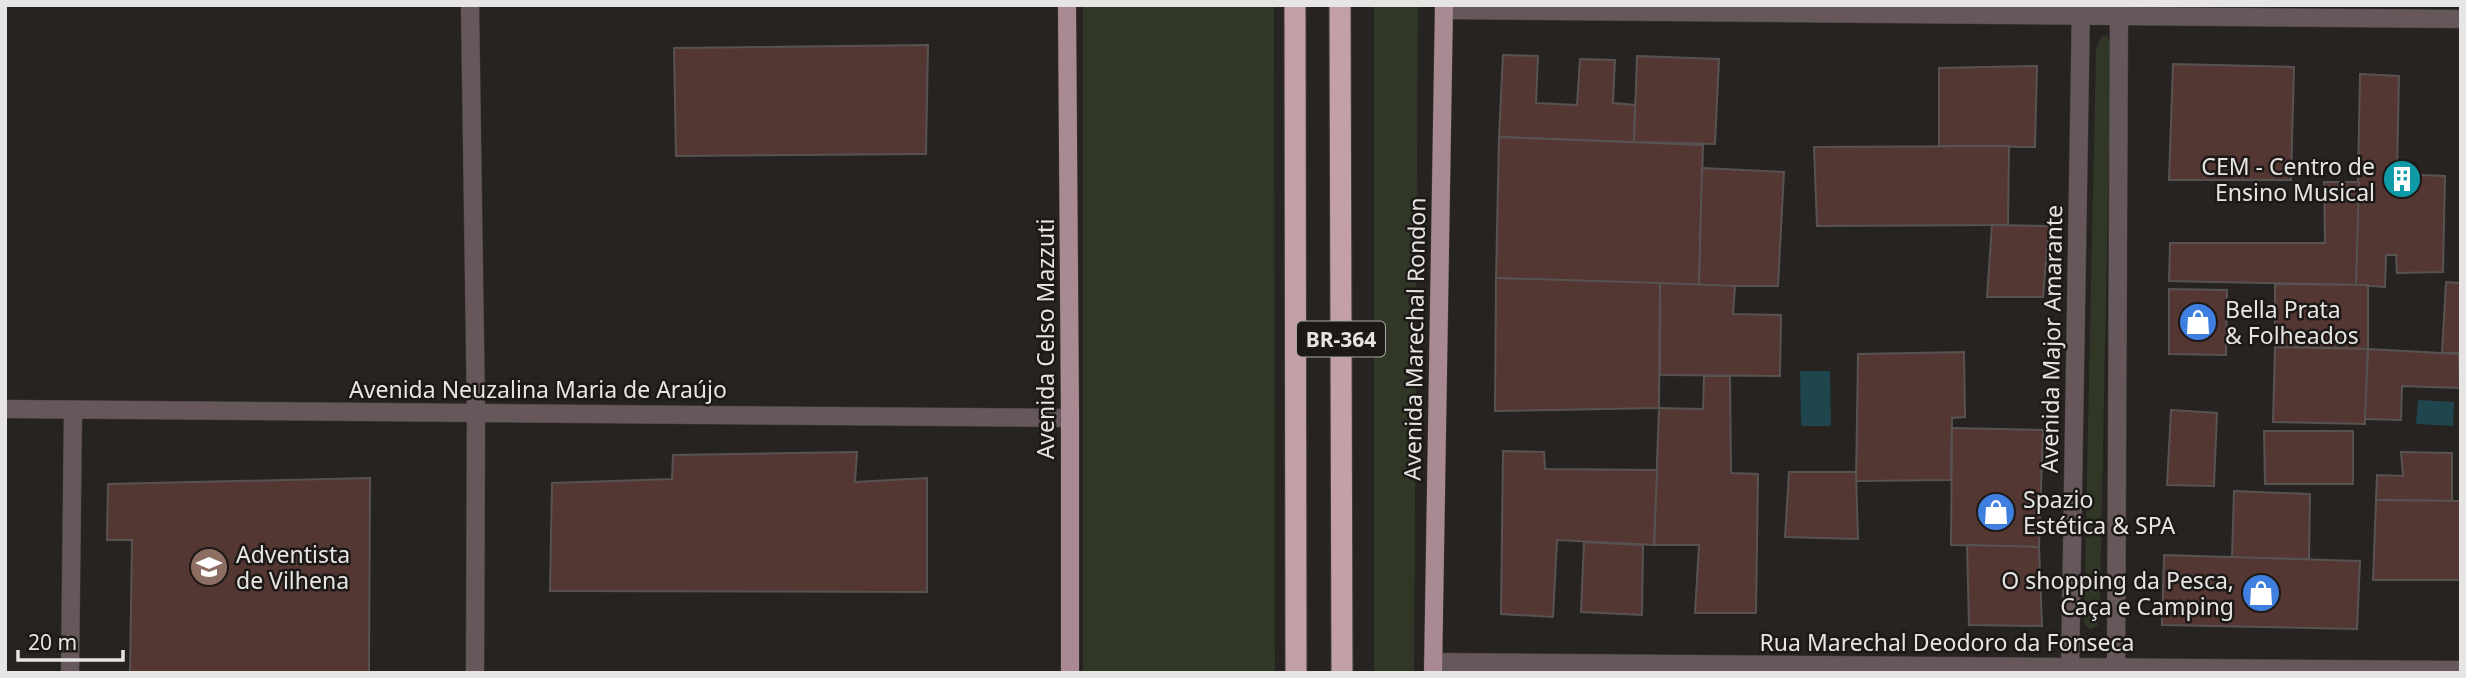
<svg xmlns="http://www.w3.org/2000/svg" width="2466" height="678" viewBox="0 0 2466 678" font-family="'Noto Sans',sans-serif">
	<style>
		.green { fill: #303727 }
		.water { fill: #1f464c }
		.building { fill: #543632; stroke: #585353; stroke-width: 2 }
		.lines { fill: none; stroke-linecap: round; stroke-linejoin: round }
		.minor-casing { stroke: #413e3b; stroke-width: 19 }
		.major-casing { stroke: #413e3b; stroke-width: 19 }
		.highway-casing { stroke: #413e3b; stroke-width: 23 }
		.minor { stroke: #66575b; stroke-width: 18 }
		.major { stroke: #a98a92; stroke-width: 18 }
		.highway { stroke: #c39fa8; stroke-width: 21 }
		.labels { text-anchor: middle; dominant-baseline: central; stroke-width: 5; stroke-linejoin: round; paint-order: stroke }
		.shield { fill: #1c1917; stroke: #aaa8a6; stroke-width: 2 }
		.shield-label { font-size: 21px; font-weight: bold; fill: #e7e5e3 }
		.poi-label { font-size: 23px; fill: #e7e5e3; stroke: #1c1917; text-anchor: start }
		.street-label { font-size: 23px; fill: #e7e5e3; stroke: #1c1917 }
	</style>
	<rect width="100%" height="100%" fill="#262320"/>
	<!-- green -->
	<g class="green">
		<polygon points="1083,5 1274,5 1275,673 1083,673"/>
		<polygon points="1374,5 1418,5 1414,673 1374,673"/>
		<polygon points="2102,36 2107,36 2110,40 2111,47 2100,599 2098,625 2091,629 2085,626 2084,619 2096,48"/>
	</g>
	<!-- water -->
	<g class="water">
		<polygon points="1800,371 1830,371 1831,426 1801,426"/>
		<polygon points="2418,400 2454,402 2453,426 2416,424"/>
	</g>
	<!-- building -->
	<g class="building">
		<polygon points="928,45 926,154 676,156 674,48"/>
		<polygon points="1503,55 1538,56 1536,103 1577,105 1580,59 1615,60 1613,103 1635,105 1634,142 1499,137"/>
		<polygon points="1637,56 1719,59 1715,144 1634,142"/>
		<polygon points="2173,64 2294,67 2291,180 2169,180"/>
		<polygon points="2037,66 2035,147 1939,146 1939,68"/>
		<polygon points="2360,74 2399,76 2397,174 2445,176 2443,272 2397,273 2396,255 2386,255 2385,287 2356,285"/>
		<polygon points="1499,137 1703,145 1699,286 1496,278"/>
		<polygon points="2009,146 2008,225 1817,226 1814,147"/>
		<polygon points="1702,168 1784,172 1778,286 1699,286"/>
		<polygon points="2324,182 2359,182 2356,285 2169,281 2170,243 2325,243"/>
		<polygon points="1992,225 2049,226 2043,297 1987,297"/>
		<polygon points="1496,278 1660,283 1659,408 1495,411"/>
		<polygon points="2446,282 2461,283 2461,353 2442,353"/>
		<polygon points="1660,283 1735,286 1733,314 1781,315 1780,376 1660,375"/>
		<polygon points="2275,284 2368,285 2368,349 2275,347"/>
		<polygon points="2169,289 2227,290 2226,355 2169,354"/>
		<polygon points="2275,347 2368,349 2365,424 2273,422"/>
		<polygon points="2368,349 2459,354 2460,388 2402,386 2401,420 2365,419"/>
		<polygon points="1964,352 1965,417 1952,418 1951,480 1856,481 1858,354"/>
		<polygon points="1704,376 1730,376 1731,473 1758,474 1756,613 1695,613 1699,545 1654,545 1659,408 1703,409"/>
		<polygon points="2171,410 2217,413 2214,486 2167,485"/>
		<polygon points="1952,428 2043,430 2039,547 1951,545"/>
		<polygon points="2264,431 2353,431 2353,484 2265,484"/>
		<polygon points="1503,451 1544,452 1545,469 1657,470 1654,545 1557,540 1553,617 1501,614"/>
		<polygon points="857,452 855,482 927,478 927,592 550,591 552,483 672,479 673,455"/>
		<polygon points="2401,452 2452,453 2452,501 2376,500 2377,475 2403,476"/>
		<polygon points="1789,472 1856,472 1858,539 1785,537"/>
		<polygon points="370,478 369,673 130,673 132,540 107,540 108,484"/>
		<polygon points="2234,491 2310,494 2309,559 2232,558"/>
		<polygon points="2376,500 2461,501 2461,580 2373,580"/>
		<polygon points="1584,542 1643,545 1642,615 1581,612"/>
		<polygon points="1967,545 2039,547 2042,626 1969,625"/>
		<polygon points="2164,555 2360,561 2357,629 2162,625"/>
	</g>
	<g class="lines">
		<defs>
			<g id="minor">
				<polyline points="470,5 476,413 475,673"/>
				<polyline points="1444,10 2461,19"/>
				<polyline points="5,409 1070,418"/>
				<polyline points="1433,662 2461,670"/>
				<polyline points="70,673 73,410"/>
				<polyline points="2070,673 2081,5"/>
				<polyline points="2116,673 2119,8"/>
			</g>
			<g id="major">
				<polyline points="1067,5 1070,418 1070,673"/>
				<polyline points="1433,673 1444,5"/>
			</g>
			<g id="highway">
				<polyline points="1295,5 1296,673"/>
				<polyline points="1340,5 1342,673"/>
			</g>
		</defs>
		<!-- minor casing -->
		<use href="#minor" class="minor-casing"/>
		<!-- major casing -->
		<use href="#major" class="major-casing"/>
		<!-- highway casing -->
		<use href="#highway" class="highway-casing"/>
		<!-- minor -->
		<use href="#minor" class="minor"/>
		<!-- major -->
		<use href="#major" class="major"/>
		<!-- highway -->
		<use href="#highway" class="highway"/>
	</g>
	<!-- icons -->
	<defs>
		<symbol id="building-disc" viewBox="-11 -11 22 22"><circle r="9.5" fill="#0f9aa8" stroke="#1c1917"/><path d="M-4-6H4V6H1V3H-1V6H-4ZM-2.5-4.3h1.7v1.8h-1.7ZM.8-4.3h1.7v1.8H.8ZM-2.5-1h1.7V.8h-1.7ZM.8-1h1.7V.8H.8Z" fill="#fff"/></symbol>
		<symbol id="shop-disc" viewBox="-11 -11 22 22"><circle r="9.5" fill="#3f7fe0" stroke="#1c1917"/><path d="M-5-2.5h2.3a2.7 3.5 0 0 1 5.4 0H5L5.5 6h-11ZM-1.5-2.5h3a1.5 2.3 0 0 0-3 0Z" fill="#fff"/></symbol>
		<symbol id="school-disc" viewBox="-11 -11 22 22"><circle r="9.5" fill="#8d6e63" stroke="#1c1917"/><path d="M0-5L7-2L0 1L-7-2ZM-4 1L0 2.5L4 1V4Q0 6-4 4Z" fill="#fff"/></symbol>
	</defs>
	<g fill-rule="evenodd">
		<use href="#building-disc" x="2380" y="157" width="44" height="44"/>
		<use href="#shop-disc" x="2176" y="300" width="44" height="44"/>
		<use href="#shop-disc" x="1974" y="490" width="44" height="44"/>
		<use href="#school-disc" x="187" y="545" width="44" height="44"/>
		<use href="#shop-disc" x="2239" y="571" width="44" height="44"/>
	</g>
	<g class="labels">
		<!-- shield labels -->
		<rect class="shield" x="1297" y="321.5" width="88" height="35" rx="5"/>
		<g class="shield-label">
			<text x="1341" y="339">BR-364</text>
		</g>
		<!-- poi labels -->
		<g class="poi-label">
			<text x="2375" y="166" text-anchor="end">CEM - Centro de<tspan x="2375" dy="26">Ensino Musical</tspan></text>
			<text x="2225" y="309">Bella Prata<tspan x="2225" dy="26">&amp; Folheados</tspan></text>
			<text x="2023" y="499">Spazio<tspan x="2023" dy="26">Estética &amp; SPA</tspan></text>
			<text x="236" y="554">Adventista<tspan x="236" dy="26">de Vilhena</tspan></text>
			<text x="2234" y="580" text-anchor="end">O shopping da Pesca,<tspan x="2234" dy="26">Caça e Camping</tspan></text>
		</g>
		<!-- street labels -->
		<g class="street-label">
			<text transform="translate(1045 339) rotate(-90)">Avenida Celso Mazzuti</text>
			<text transform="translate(1414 339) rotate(-89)">Avenida Marechal Rondon</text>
			<text transform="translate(2051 339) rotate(-89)">Avenida Major Amarante</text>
			<text x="538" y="389">Avenida Neuzalina Maria de Araújo</text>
			<text x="1947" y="642">Rua Marechal Deodoro da Fonseca</text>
		</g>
	</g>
	<!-- border -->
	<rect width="2466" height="678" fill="none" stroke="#e7e5e3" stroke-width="14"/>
	<!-- scale -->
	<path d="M18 650v10h105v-10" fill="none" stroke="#e7e5e3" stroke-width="3.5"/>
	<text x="28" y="650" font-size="21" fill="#e7e5e3" stroke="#1c1917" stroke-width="5" paint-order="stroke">20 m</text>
</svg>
